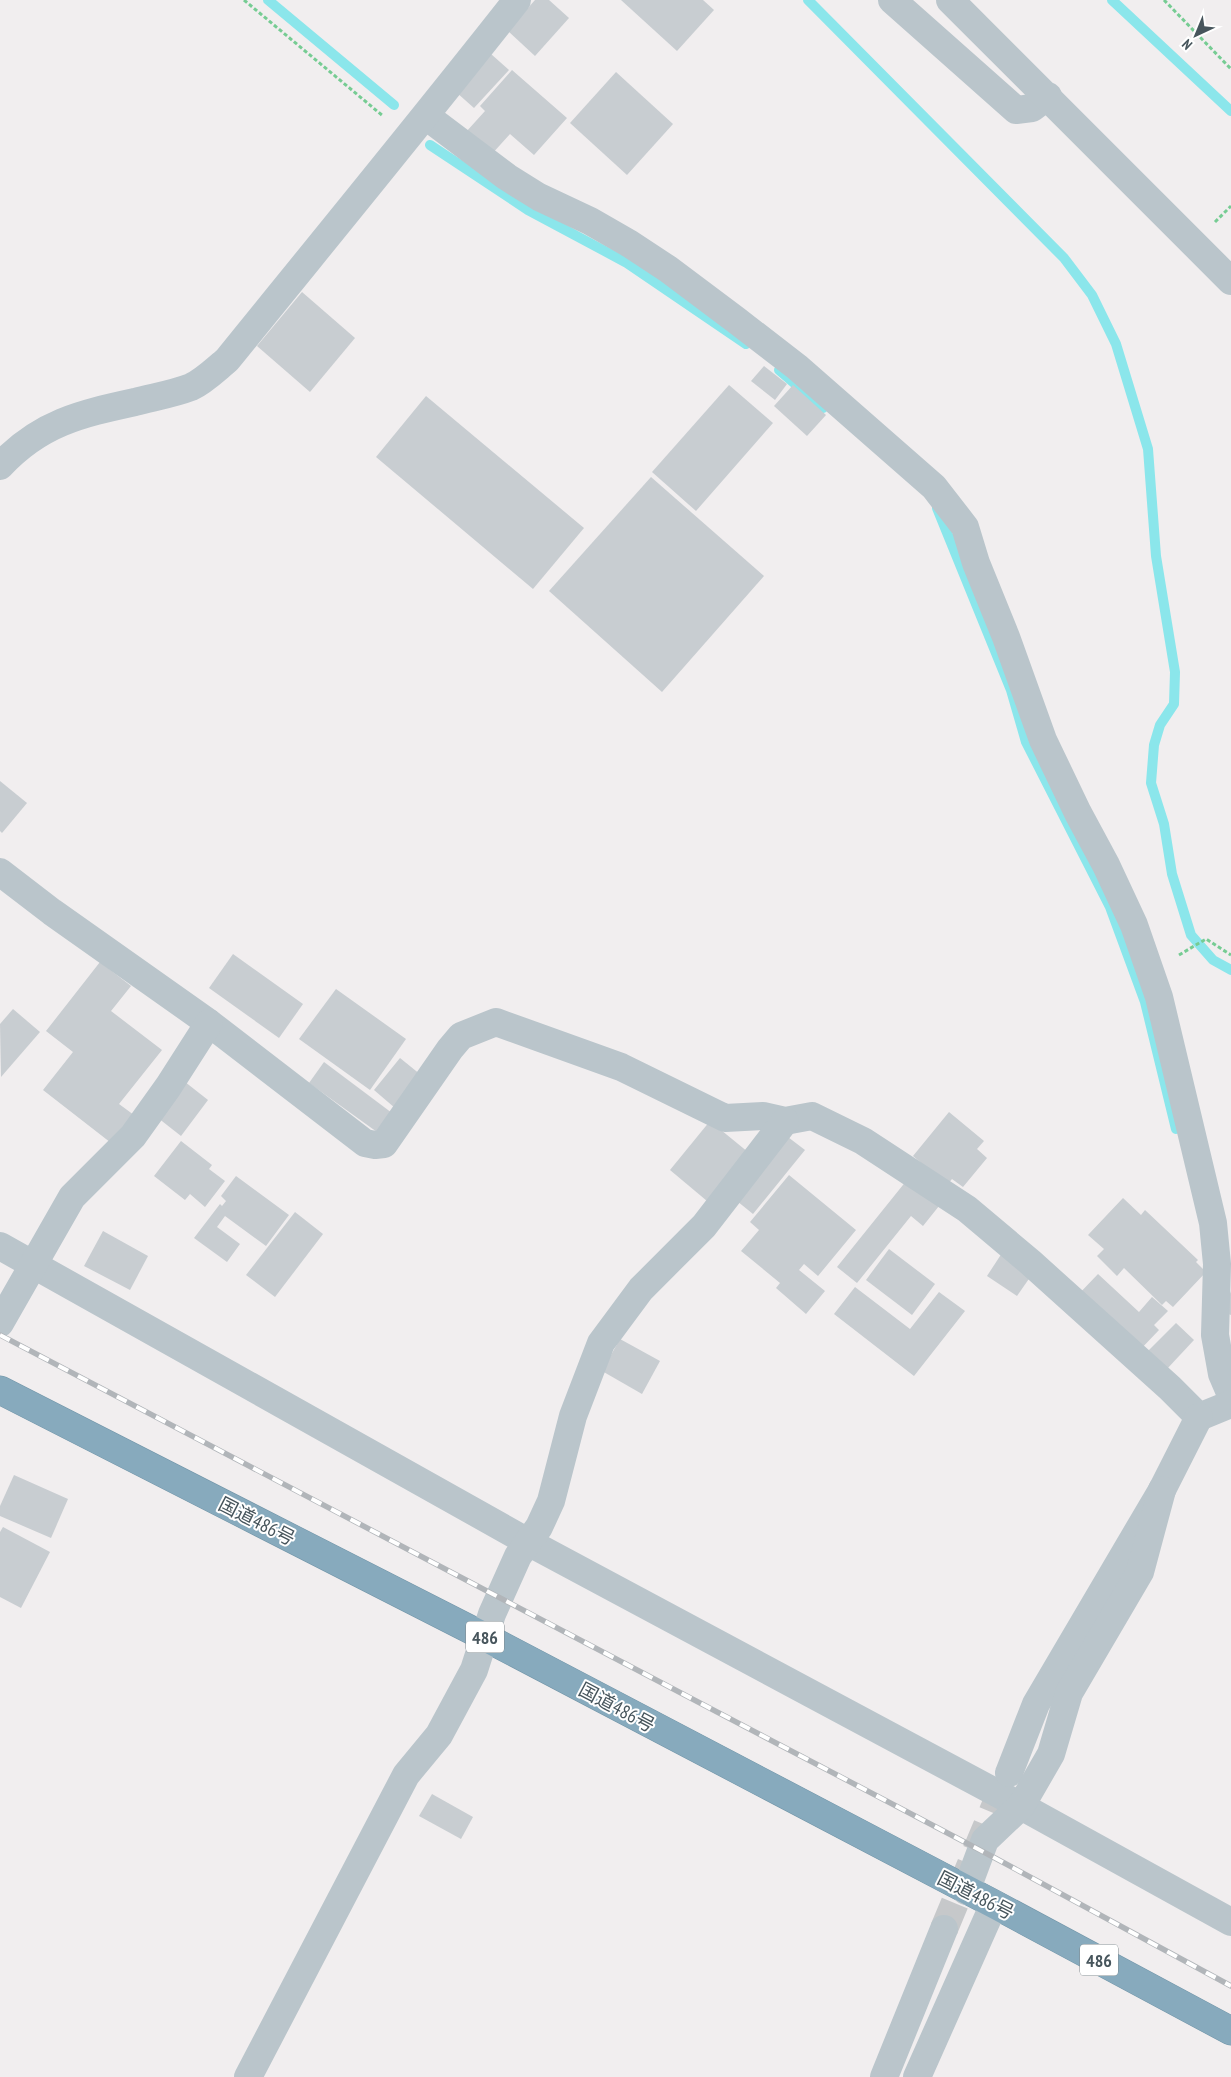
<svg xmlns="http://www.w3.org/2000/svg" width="1231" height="2077" viewBox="0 0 1231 2077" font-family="'PT Sans Narrow','Noto Sans JP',sans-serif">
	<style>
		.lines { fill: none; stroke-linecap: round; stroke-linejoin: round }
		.stream { stroke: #8be6eb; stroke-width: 10 }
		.building { fill: #c8cdd1 }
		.street-tunnel { stroke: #c6c8ca; stroke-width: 28; stroke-dasharray: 28 14; stroke-linecap: butt }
		.highway-casing { stroke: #7295a8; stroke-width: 29 }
		.path { stroke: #76cc93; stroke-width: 3; stroke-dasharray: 4 2.5; stroke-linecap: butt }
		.street { stroke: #bac5cb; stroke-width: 28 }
		.highway { stroke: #87aabd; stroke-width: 28 }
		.rail-casing { stroke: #b1b5b9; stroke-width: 5.5 }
		.rail { stroke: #fff; stroke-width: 4; stroke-dasharray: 11; stroke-linecap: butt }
		.labels { text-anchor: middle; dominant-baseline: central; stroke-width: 4; stroke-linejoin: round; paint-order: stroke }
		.shield { fill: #fff; stroke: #7e888d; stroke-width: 1 }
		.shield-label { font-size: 18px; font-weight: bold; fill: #47555c }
		.street-label { font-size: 19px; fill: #47555c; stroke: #fff }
	</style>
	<rect width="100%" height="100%" fill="#f1eeef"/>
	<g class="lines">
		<!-- stream -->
		<g class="stream">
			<polyline points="268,0 394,105"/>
			<polyline points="808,0 1064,258 1092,295 1116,344 1148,449 1156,556 1175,672 1174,704 1160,725 1154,745 1151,783 1164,824 1172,874 1191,935 1213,960 1231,970"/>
			<polyline points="1112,0 1231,111"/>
			<polyline points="430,145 528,210 627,263 746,344"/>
			<polyline points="779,370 823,408"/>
			<polyline points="937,508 1011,690 1026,742 1110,907 1145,1002 1176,1129"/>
		</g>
	</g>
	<!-- building -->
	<g class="building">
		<polygon points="535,0 549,0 569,18 535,56 508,31"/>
		<polygon points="621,0 703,0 714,10 677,51"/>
		<polygon points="491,54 509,70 474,108 456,92"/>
		<polygon points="512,70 567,118 534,155 510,134 491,155 466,132 485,111 480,106"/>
		<polygon points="616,72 673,124 627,175 570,123"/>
		<polygon points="302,292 355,338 310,392 257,346"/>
		<polygon points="764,366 787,384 775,400 751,381"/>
		<polygon points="729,385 773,423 696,511 652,472"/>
		<polygon points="793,385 826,415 807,436 774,406"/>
		<polygon points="426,396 584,528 533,589 376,457"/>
		<polygon points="651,477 764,576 662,692 549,591"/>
		<polygon points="0,781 27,803 2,833 0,831"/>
		<polygon points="233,954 303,1004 279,1038 209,988"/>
		<polygon points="100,962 131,986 111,1011 162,1050 119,1104 138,1118 115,1146 43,1090 73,1052 46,1031"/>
		<polygon points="336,989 406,1039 370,1090 299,1039"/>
		<polygon points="13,1009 40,1032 1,1077 0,1024"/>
		<polygon points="400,1058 421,1075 395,1108 374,1090"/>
		<polygon points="324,1062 392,1113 377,1132 309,1083"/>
		<polygon points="180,1078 208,1100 181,1136 153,1114"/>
		<polygon points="949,1112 984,1141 977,1149 987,1158 963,1187 952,1179 947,1185 913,1156"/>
		<polygon points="710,1121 754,1157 713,1206 670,1170"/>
		<polygon points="784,1134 805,1150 753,1214 732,1197"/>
		<polygon points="181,1141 212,1165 209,1169 225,1181 205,1207 190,1194 185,1200 154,1176"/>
		<polygon points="789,1175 856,1230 818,1276 804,1264 799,1270 825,1291 806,1314 776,1288 780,1283 741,1251 759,1230 750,1222"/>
		<polygon points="911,1175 943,1201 923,1226 911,1216 857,1283 837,1267"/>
		<polygon points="236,1176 289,1215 266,1246 225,1216 217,1227 240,1244 227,1262 194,1238 220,1204 222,1206 226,1201 221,1196"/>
		<polygon points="1123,1198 1141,1215 1145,1210 1198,1260 1196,1262 1206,1272 1173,1307 1166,1301 1162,1305 1124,1268 1117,1276 1097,1256 1104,1249 1088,1235"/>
		<polygon points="295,1212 323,1234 275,1297 246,1275"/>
		<polygon points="103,1231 148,1256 130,1290 84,1266"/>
		<polygon points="889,1249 935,1284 912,1315 866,1280"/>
		<polygon points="1002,1253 1033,1273 1017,1296 987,1276"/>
		<polygon points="1098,1274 1139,1312 1152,1297 1168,1311 1154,1325 1159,1330 1137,1353 1076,1297"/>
		<polygon points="855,1287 910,1329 939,1292 965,1311 914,1376 834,1314"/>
		<polygon points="1231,1291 1231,1315 1223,1312"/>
		<polygon points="1176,1323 1194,1340 1166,1370 1147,1352"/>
		<polygon points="620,1339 660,1361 642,1394 602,1371"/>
		<polygon points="14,1475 68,1499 51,1538 0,1516 0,1506"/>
		<polygon points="3,1527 50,1552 21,1608 0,1597 0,1532"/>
		<polygon points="432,1794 473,1817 461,1839 419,1816"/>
	</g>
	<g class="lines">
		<!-- street-tunnel -->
		<polyline class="street-tunnel" points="944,1929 1009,1773"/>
		<defs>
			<polyline id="highway" points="0,1390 485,1637 994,1904 1231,2031"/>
		</defs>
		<!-- highway casing -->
		<use href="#highway" class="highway-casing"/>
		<!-- path -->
		<g class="path">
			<polyline points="244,0 383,116"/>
			<polyline points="1164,0 1231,69"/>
			<polyline points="1215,222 1231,206"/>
			<polyline points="1179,955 1206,939 1231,955"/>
		</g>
		<!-- street -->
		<g class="street">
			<polyline points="892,0 1016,110 1032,108 1048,96"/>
			<polyline points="950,0 1231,281"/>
			<polyline points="426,116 507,177 539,197 590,221 630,244 668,269 736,320 797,367 934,487 965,527 976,563 1006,637 1043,740 1078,813 1106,865 1134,925 1159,997 1213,1223 1217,1264 1215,1335 1222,1374 1231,1395"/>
			<path d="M 0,466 C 40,423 80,414 135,402 C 154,397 173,394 191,387 C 204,381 216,369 227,360 C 324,240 422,121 517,0"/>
			<polyline points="0,872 52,912 209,1023 365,1143 375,1145 384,1144 450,1049 461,1036 496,1022 621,1067 725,1118 763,1116 785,1121 812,1116 863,1141 967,1209 1030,1262 1170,1388 1199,1417 1231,1404"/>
			<polyline points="0,1246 528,1542 1021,1806 1231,1922"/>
			<polyline points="0,1323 72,1197 133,1136 168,1087 209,1023"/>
			<polyline points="1009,1773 1036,1704 1162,1490 1199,1417"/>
			<polyline points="966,1891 985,1840 1021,1806 1051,1754 1069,1693 1140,1572 1162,1490"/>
			<polyline points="248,2077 406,1775 439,1735 474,1670 492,1614 518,1556 539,1527 551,1501 573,1416 601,1343 641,1289 704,1226 785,1121"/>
			<polyline points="884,2077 944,1929"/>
			<polyline points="917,2077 994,1904"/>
		</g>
		<!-- highway -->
		<use href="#highway" class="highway"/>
		<defs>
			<polyline id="rail" points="0,1335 995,1858 1231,1986"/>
		</defs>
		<!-- rail casing -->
		<use href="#rail" class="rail-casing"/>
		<!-- rail -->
		<use href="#rail" class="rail"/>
	</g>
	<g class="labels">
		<!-- shield labels -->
		<g class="shield">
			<rect x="466" y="1621.5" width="38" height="31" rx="4"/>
			<rect x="1080" y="1944.5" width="38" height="31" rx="4"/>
		</g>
		<g class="shield-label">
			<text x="485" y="1637">486</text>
			<text x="1099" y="1960">486</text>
		</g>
		<!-- street labels -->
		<g class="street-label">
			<text transform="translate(257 1521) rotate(27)">国道486号</text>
			<text transform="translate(617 1707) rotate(28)">国道486号</text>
			<text transform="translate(976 1895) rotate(27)">国道486号</text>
		</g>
	</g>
	<!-- north arrow -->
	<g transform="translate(1196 35) rotate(224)" stroke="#ffffff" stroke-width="4" paint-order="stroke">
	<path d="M0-4L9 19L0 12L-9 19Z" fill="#47555c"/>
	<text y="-8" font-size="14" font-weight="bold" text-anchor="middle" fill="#47555c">N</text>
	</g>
</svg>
